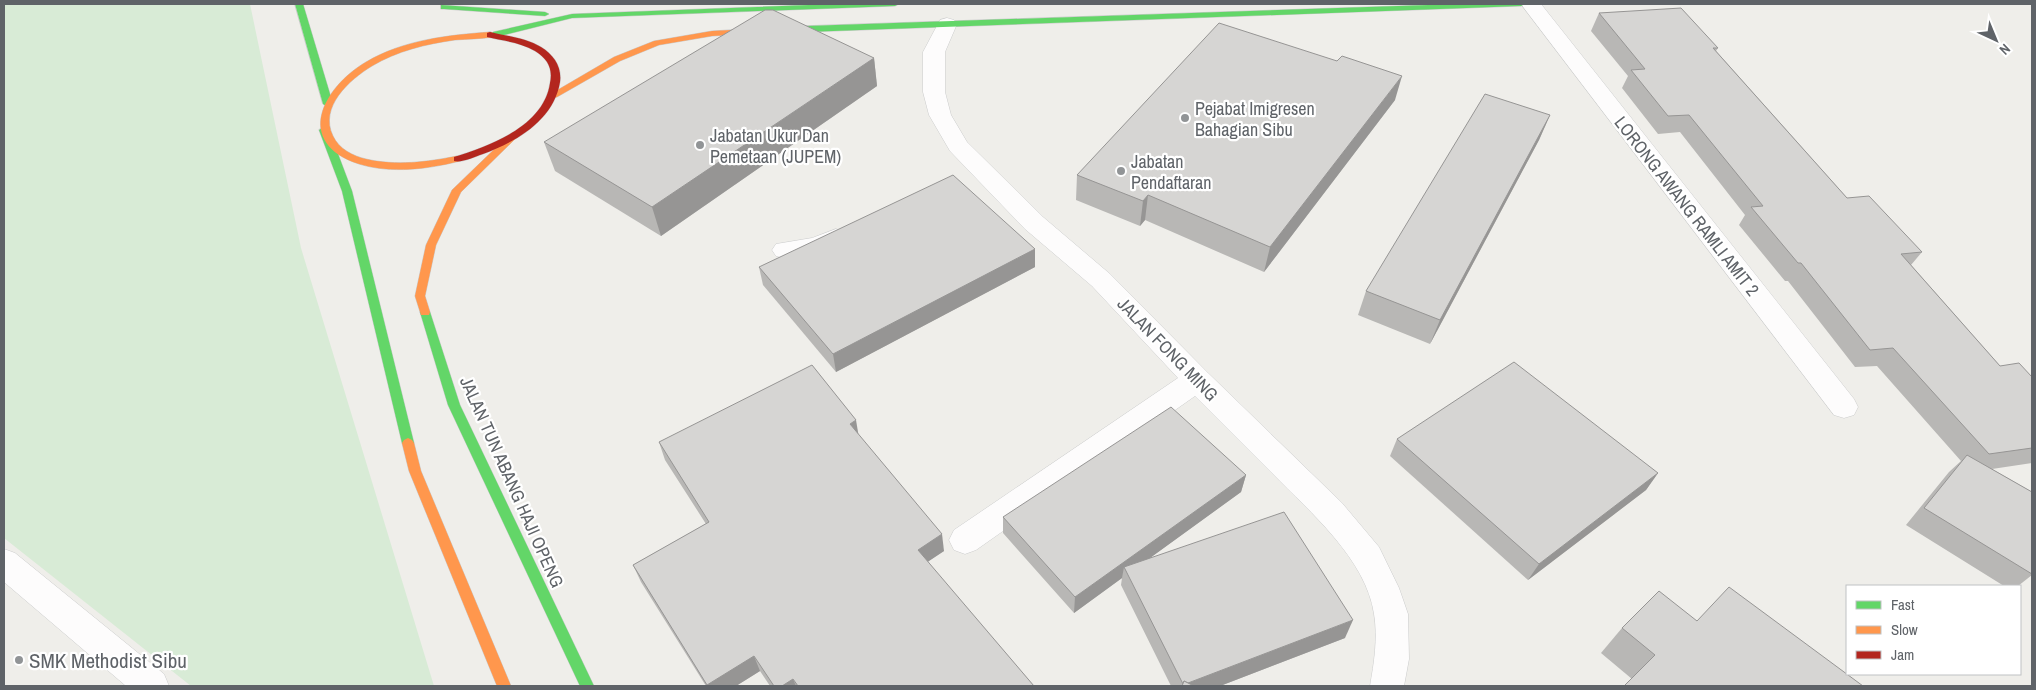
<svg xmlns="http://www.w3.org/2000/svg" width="2036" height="690" viewBox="0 0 2036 690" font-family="'Archivo Narrow',sans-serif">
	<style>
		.green { fill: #d8ebd6 }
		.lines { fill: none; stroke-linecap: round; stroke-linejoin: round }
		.street-casing { stroke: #cbcccc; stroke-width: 1 }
		.fast-casing { stroke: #cacacb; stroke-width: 1 }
		.slow-casing { stroke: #cacacb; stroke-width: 1 }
		.jam-casing { stroke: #cacacb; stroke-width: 1 }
		.street { fill: #fdfcfc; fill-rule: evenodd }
		.fast { fill: #63d668; fill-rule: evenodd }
		.slow { fill: #ff974d; fill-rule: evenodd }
		.jam { fill: #b3261e; fill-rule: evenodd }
		.wall { fill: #b8b7b5 }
		.shaded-wall { fill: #969594 }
		.building { fill: #d6d5d3; stroke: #969594 }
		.poi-dot { fill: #919496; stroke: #fff; stroke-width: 2 }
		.labels { text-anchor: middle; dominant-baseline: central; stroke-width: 4.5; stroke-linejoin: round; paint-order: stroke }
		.poi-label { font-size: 18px; fill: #5f6368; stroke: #fff; text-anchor: start }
		.street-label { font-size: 18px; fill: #5f6368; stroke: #fff }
		.near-poi-label { font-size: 21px; fill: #5f6368; stroke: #fff; text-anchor: start }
	</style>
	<rect width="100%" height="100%" fill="#efeeea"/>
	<!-- green -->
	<polygon class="green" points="4,4 250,4 301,248 434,686 191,686 4,538"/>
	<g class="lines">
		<defs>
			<g id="street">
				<polygon points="1521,4 1541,4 1854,399 1858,407 1854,415 1844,418 1834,415"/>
				<path d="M 947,18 L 954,20 L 957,24 L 945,52 L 945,92 L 951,115 L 967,142 L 1043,217 L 1110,274 L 1207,372 L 1342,503 L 1379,547 L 1399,588 L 1408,614 L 1409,659 L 1404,686 L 1370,686 C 1374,663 1378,638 1374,614 C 1366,559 1310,512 1273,474 C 1247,448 1221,422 1195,396 L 976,550 L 965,554 L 954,550 L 949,540 L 954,530 L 1178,378 L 1092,286 L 1025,229 L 950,151 L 929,115 L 923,92 L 923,52 L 940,20 Z"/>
				<path d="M 836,229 L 845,232 L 849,238 C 839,254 793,261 776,256 L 772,250 L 776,244 L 812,238 Z"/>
				<polygon points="4,549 15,553 164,674 169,686 126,686 4,582"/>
			</g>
			<g id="fast">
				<polygon points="295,4 303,4 333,104 331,106 328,107 323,104"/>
				<polygon points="835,4 899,4 895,6 572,18 496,37 492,34 493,32 572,14"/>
				<polygon points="1458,4 1525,4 1521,6 806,32 802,29 806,26"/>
				<polygon points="441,5 545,12 549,14 545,16 444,9 441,9"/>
				<polygon points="324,127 329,130 352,191 414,443 412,446 408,448 404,446 402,443 342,191 319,130"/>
				<polygon points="425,308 430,312 460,405 594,686 580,686 448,405 420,312"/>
			</g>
			<g id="slow">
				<polygon points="806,26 810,29 809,31 712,36 659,45 620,61 557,97 554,98 549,95 614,57 654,41 712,31"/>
				<path d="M 490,32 L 493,33 L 493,37 C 481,39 467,39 455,40 C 426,44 397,51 372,66 C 349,80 319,107 333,136 C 339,149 353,156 366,159 C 396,166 427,162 457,156 L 460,157 L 460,161 C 429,169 391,174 359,164 C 294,143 322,88 366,62 C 403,40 448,35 490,32 Z"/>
				<polygon points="511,135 516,138 514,140 461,192 436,245 425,296 430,312 429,315 421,315 415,296 426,245 452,190 508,136"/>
				<polygon points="408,438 412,440 414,443 421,471 511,686 497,686 409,471 402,443 404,440"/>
			</g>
			<path id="jam" d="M 490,32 C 507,36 526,38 541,47 C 554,55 562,67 560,82 C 554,120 516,142 483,154 C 474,157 462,163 454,161 L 454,157 C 490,146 544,126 550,83 C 553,69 548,59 535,51 C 520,42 503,41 487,37 L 487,33 Z"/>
		</defs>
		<!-- street casing -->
		<use href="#street" class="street-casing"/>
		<!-- fast casing -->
		<use href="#fast" class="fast-casing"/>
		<!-- slow casing -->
		<use href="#slow" class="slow-casing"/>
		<!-- jam casing -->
		<use href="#jam" class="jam-casing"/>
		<!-- street -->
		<use href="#street" class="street"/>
		<!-- fast -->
		<use href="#fast" class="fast"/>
		<!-- slow -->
		<use href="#slow" class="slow"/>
		<!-- jam -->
		<use href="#jam" class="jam"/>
	</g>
	<!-- wall -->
	<g class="wall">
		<polygon points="1599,13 1718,48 1716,51 1847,198 1922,252 1911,265 2000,366 2032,377 2032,463 1992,469 2032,492 2032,575 2018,586 2004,586 1906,525 1949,472 1961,461 1877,366 1855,367 1788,281 1785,281 1739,225 1745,215 1680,132 1658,134 1622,88 1628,76 1591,31"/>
		<polygon points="874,58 877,86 661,236 555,171 544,142"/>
		<polygon points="1395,100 1264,272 1145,220 1140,226 1076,200 1077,175"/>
		<polygon points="1550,115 1539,140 1430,344 1358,315 1366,291"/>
		<polygon points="1035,249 1035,267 836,372 763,285 759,267"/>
		<polygon points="859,435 944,551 927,562 1034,686 770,686 760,671 736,686 706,686 641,582 633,565 706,524 665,460 659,442"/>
		<polygon points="1397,439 1658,473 1646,490 1528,580 1390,456"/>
		<polygon points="1246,475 1241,492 1151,557 1345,638 1220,686 1171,686 1121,585 1122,578 1074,613 1003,533 1003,517"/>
		<polygon points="1697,621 1632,679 1601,653 1622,628"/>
	</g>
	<!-- shaded-wall -->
	<g class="shaded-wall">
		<polygon points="874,58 877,86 661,236 652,207"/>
		<polygon points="1402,76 1395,100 1264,272 1270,247"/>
		<polygon points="1550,115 1539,140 1430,344 1440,320"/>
		<polygon points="1148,195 1145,220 1140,226 1143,201"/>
		<polygon points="1035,249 1035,267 836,372 833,354"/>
		<polygon points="856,420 859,438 850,424"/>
		<polygon points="1658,473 1646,490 1528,580 1539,564"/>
		<polygon points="1246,475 1241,492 1128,574 1124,567 1122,578 1074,613 1075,597"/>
		<polygon points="942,534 944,551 920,567 918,550"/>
		<polygon points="1353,620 1345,638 1220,686 1183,686 1183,685"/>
		<polygon points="754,656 760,671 736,686 708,686 707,685"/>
		<polygon points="793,679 796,686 782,686"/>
	</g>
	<!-- building -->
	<g class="building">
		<polygon points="1681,8 1718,48 1713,48 1847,198 1869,196 1922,252 1901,254 2000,366 2019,363 2032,377 2032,448 1989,454 1893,348 1870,350 1801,263 1798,263 1751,207 1763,206 1689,115 1668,116 1631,70 1645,69 1599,13"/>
		<polygon points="765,10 773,10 874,58 652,207 544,142"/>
		<polygon points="1219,23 1337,61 1342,56 1402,76 1270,247 1148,195 1143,201 1077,175"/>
		<polygon points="1485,94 1550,115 1440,320 1366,291"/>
		<polygon points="953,175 1035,249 833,354 759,267"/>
		<polygon points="1514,362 1658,473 1539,564 1397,439"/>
		<polygon points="812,365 856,420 850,424 942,534 918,550 1034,686 798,686 793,679 782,686 774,686 754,656 707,685 633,565 709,522 659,442"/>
		<polygon points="1171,407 1246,475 1075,597 1003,517"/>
		<polygon points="1967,455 2032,492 2032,574 1924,508"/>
		<polygon points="1284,512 1353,620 1188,683 1184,681 1183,684 1124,567"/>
		<polygon points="1729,587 1863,686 1624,686 1655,655 1622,628 1659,591 1697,621"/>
		<polygon points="1184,681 1194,686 1182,686"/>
	</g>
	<!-- markers -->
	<g class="poi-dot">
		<circle cx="1185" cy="118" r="5"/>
		<circle cx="700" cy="145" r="5"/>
		<circle cx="1121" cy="171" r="5"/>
		<circle cx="19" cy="660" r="5"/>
	</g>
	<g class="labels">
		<!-- poi labels -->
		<g class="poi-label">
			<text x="1195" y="108">Pejabat Imigresen<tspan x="1195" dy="21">Bahagian Sibu</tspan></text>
			<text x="710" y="135">Jabatan Ukur Dan<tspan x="710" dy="21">Pemetaan (JUPEM)</tspan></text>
			<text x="1131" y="161">Jabatan<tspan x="1131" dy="21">Pendaftaran</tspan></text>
		</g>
		<!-- street labels -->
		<g class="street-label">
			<text transform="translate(1687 206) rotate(52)">LORONG AWANG RAMLI AMIT 2</text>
			<text transform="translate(1168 349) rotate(46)">JALAN FONG MING</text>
			<text transform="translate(512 482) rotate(66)">JALAN TUN ABANG HAJI OPENG</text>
		</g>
		<!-- near-poi labels -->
		<g class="near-poi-label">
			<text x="29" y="660">SMK Methodist Sibu</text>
		</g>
	</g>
	<!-- border -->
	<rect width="2036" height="690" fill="none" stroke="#5f6368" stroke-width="10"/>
	<!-- legend -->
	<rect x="1846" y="585" width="175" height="90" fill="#ffffff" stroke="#bfc1c3"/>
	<rect x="1856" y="601" width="25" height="8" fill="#63d668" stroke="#bfc1c3"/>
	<text x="1891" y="610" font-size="15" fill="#5f6368">Fast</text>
	<rect x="1856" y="626" width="25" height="8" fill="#ff974d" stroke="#bfc1c3"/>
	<text x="1891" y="635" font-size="15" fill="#5f6368">Slow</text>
	<rect x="1856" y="651" width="25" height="8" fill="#b3261e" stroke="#bfc1c3"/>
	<text x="1891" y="660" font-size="15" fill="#5f6368">Jam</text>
	<!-- north arrow -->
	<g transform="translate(1996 40) rotate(136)" stroke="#ffffff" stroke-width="4" paint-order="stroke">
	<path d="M0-4L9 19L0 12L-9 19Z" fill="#5f6368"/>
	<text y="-8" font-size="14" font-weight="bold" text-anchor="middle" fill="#5f6368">N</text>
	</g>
</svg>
